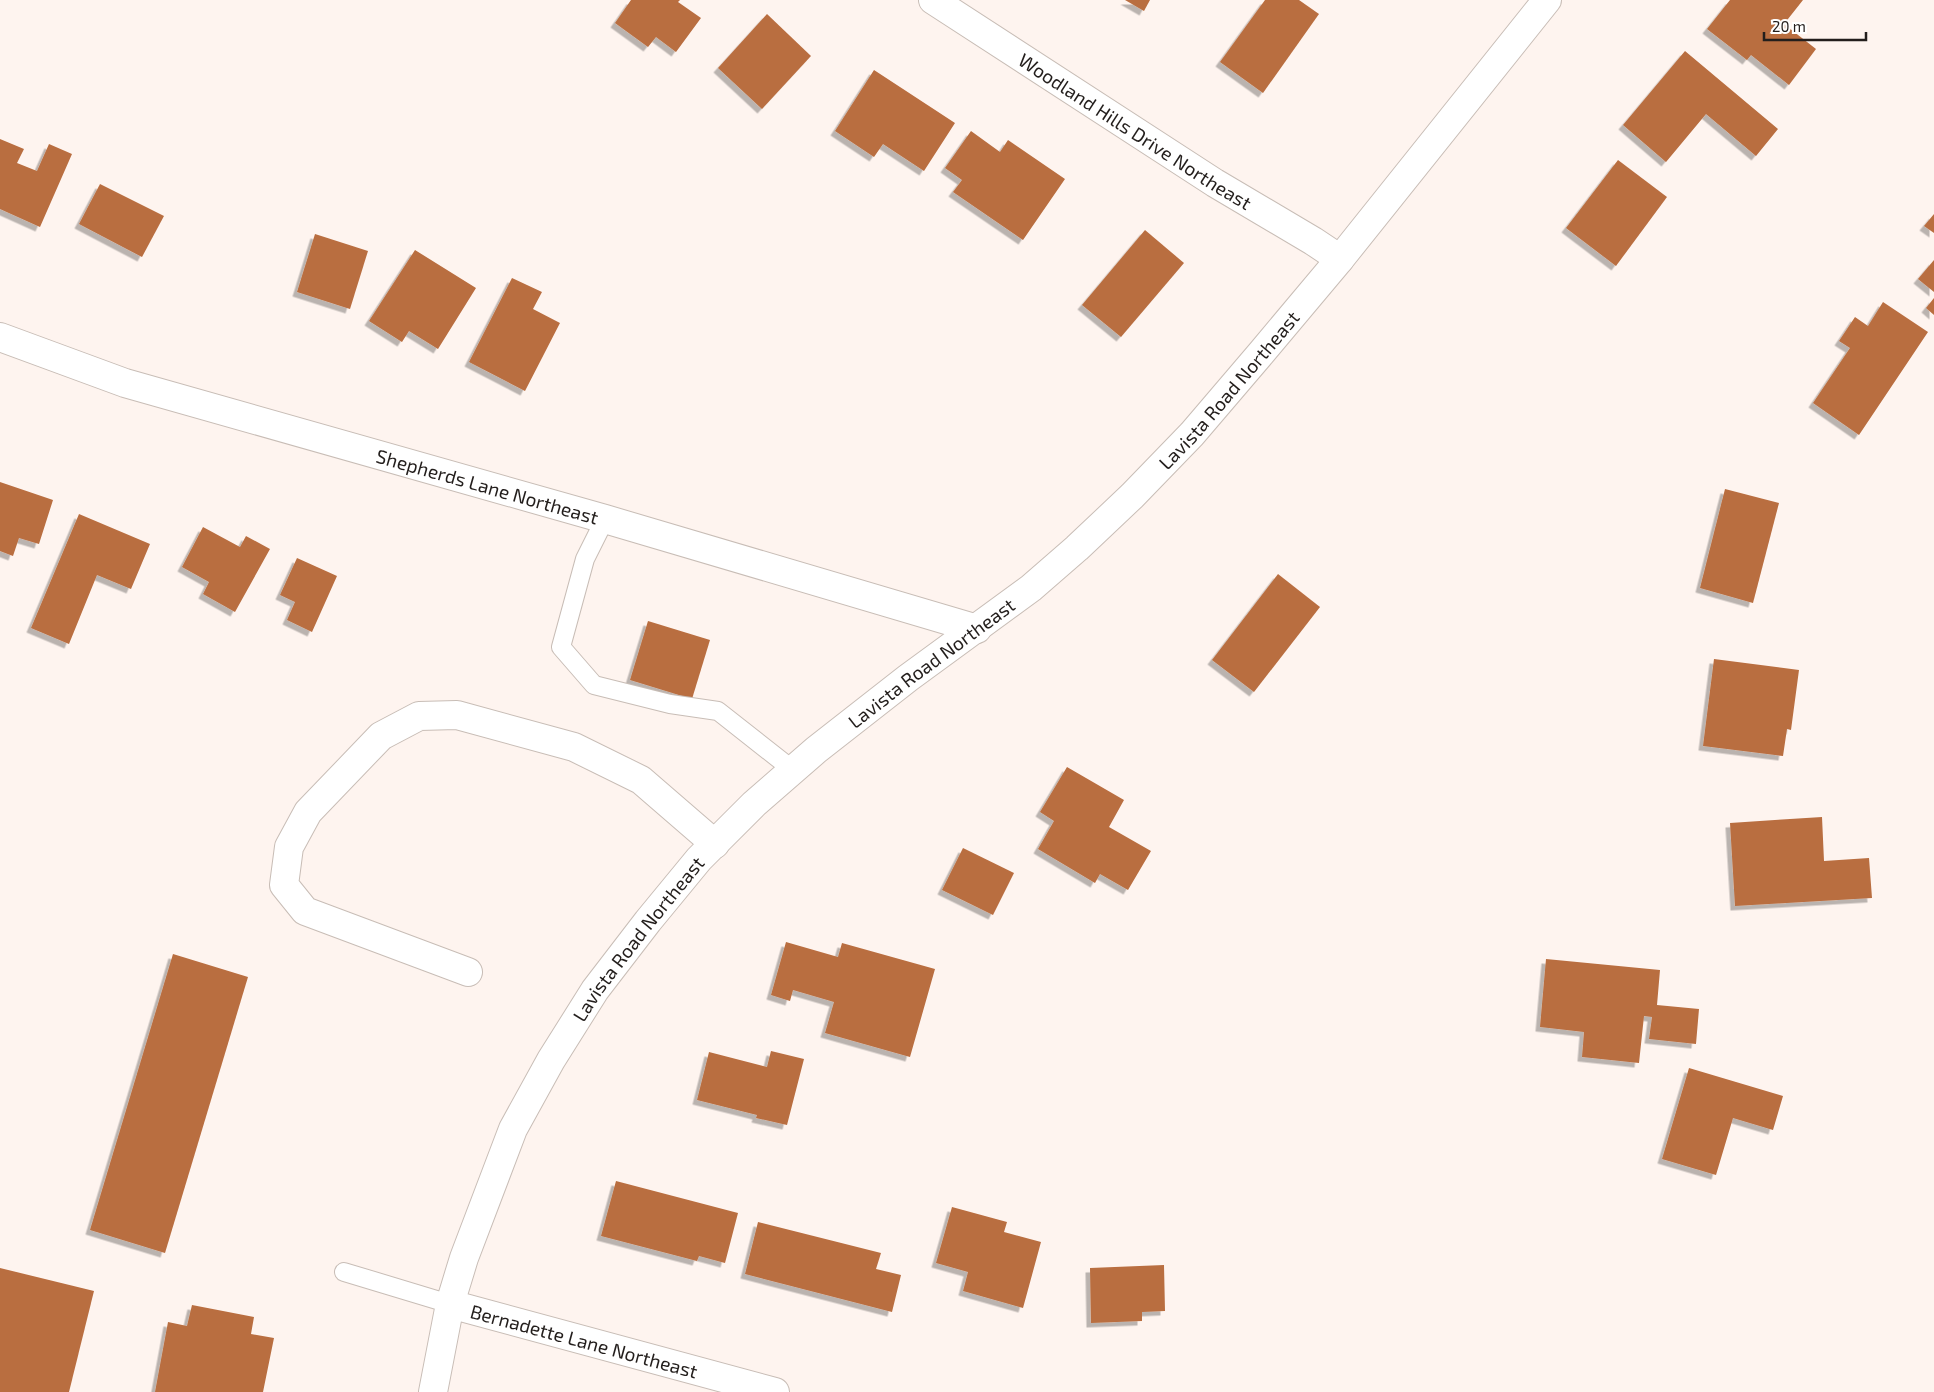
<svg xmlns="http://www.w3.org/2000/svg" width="1934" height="1392" viewBox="0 0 1934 1392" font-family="'Exo 2',sans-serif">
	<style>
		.building { fill: #b96e40; filter: url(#shadow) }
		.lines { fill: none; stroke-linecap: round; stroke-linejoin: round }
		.lane-casing { stroke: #c8bdb6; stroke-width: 20 }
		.street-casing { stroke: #c8bdb6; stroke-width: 30 }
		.secondary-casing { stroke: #c8bdb6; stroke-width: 30 }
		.lane { stroke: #fff; stroke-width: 18 }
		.street { stroke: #fff; stroke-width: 28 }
		.secondary { stroke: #fff; stroke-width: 28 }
		.labels { text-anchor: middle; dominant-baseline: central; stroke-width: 4; stroke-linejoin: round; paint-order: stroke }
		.street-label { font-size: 19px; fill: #231e1c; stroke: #fff }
	</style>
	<defs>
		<filter id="shadow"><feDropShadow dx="-4.5" dy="4.5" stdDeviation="0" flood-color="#0004"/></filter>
	</defs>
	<rect width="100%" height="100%" fill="#fef4ef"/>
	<!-- building -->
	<g class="building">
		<polygon points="631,0 680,0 678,2 701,18 676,52 656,37 648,47 615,23"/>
		<polygon points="1125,0 1150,0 1144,11"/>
		<polygon points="1265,0 1299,0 1319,14 1263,93 1220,62"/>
		<polygon points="1730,0 1803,0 1784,24 1816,49 1789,85 1751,55 1747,60 1707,29"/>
		<polygon points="767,14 811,56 762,109 718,68"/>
		<polygon points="1685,51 1778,129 1756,156 1706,114 1666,162 1623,125"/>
		<polygon points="874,70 955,123 924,171 883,144 874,157 835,131"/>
		<polygon points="971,131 1000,152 1008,140 1065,179 1023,240 953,192 962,180 945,168"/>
		<polygon points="0,139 24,149 17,163 37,171 49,144 72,154 40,227 0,209"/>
		<polygon points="1618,160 1667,197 1616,266 1566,228"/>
		<polygon points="100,184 164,216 142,257 79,224"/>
		<polygon points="1934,214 1934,233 1924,226"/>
		<polygon points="1145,230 1184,263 1121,337 1082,305"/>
		<polygon points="315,234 368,251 350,309 297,292"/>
		<polygon points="415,250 476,288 438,349 409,331 402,342 369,321"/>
		<polygon points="1934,260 1934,292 1918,279"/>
		<polygon points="512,278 542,292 533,309 560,323 525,391 469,362"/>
		<polygon points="1934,298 1934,315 1926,308"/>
		<polygon points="1883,302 1928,332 1859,435 1813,403 1850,348 1839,341 1855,317 1868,326"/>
		<polygon points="0,482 53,500 39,544 19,538 13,556 0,551"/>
		<polygon points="1725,489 1779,503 1753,603 1700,588"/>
		<polygon points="79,514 150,544 131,589 97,575 69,644 31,628"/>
		<polygon points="203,527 240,547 246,536 270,549 235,612 203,594 209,582 182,567"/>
		<polygon points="297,558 337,576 312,632 287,620 295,602 280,595"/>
		<polygon points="1278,574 1320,607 1254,692 1212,660"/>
		<polygon points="648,621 710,640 692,699 630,680"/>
		<polygon points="1714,659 1799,670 1791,730 1787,729 1783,756 1703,746"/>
		<polygon points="1067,767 1124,800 1109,827 1151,851 1128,890 1100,874 1095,883 1038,849 1054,821 1040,812"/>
		<polygon points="1822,817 1824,861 1869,858 1872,898 1735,906 1730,823"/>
		<polygon points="963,848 1014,873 993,915 942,890"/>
		<polygon points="786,942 838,957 842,943 935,969 910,1057 825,1033 834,1002 793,990 790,1001 771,995"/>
		<polygon points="173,954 248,977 165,1253 90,1230"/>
		<polygon points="1546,959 1660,970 1657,1005 1699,1009 1696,1044 1649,1039 1652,1017 1644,1016 1639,1063 1582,1057 1584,1032 1540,1027"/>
		<polygon points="771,1051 804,1059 787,1125 756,1118 757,1115 697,1100 709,1052 767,1067"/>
		<polygon points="1689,1068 1783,1096 1773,1130 1733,1118 1716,1175 1662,1159"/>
		<polygon points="616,1181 738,1213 725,1263 699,1256 697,1261 601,1236"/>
		<polygon points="952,1207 1007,1222 1004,1232 1041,1242 1023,1308 963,1291 968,1272 936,1263"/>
		<polygon points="758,1222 881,1253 876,1269 901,1275 892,1312 745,1274"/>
		<polygon points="1164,1265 1165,1311 1142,1312 1142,1321 1091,1323 1090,1268"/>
		<polygon points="0,1268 94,1291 69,1392 0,1392"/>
		<polygon points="192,1305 254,1317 251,1334 274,1338 263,1392 155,1392 168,1322 187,1326"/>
	</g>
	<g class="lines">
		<defs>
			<g id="lane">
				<polyline points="605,519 585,559 561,647 594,685 670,704 718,711 793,770"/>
				<polyline points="344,1272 450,1304"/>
			</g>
			<g id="street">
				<path id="s1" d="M 933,0 L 1215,183 L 1313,241 L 1340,259"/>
				<path id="s2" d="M 0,337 L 125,383 L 605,519 L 977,629"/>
				<polyline points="468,972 305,911 284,885 289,847 308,812 381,736 419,716 457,715 574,747 641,780 715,844"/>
				<path id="s3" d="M 450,1304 L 775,1392"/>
			</g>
			<g id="secondary">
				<path id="s4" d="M 433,1392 L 450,1304 L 464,1258 L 513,1129 L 551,1060 L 595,990 L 648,921 L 699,859 L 754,804 L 816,750 L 908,678 L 1031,588 L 1077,548 L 1132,496 L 1192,434 L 1262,352 L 1340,259 L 1547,0"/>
			</g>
		</defs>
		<!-- lane casing -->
		<use href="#lane" class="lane-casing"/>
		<!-- street casing -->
		<use href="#street" class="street-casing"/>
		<!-- secondary casing -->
		<use href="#secondary" class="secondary-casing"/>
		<!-- lane -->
		<use href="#lane" class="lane"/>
		<!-- street -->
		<use href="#street" class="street"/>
		<!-- secondary -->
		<use href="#secondary" class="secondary"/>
	</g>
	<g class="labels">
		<!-- street labels -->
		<g class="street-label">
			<text stroke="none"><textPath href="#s1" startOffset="241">Woodland Hills Drive Northeast</textPath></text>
			<text stroke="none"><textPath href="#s4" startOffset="1314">Lavista Road Northeast</textPath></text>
			<text stroke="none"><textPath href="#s2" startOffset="510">Shepherds Lane Northeast</textPath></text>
			<text stroke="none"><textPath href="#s4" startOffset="909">Lavista Road Northeast</textPath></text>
			<text stroke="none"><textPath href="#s4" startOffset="504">Lavista Road Northeast</textPath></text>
			<text stroke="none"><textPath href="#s3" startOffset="139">Bernadette Lane Northeast</textPath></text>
		</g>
	</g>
	<!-- scale -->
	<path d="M1764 32v8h102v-8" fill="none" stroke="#231e1c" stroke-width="2.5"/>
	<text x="1772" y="32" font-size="15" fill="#231e1c" stroke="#ffffff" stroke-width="4" paint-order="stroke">20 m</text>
</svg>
